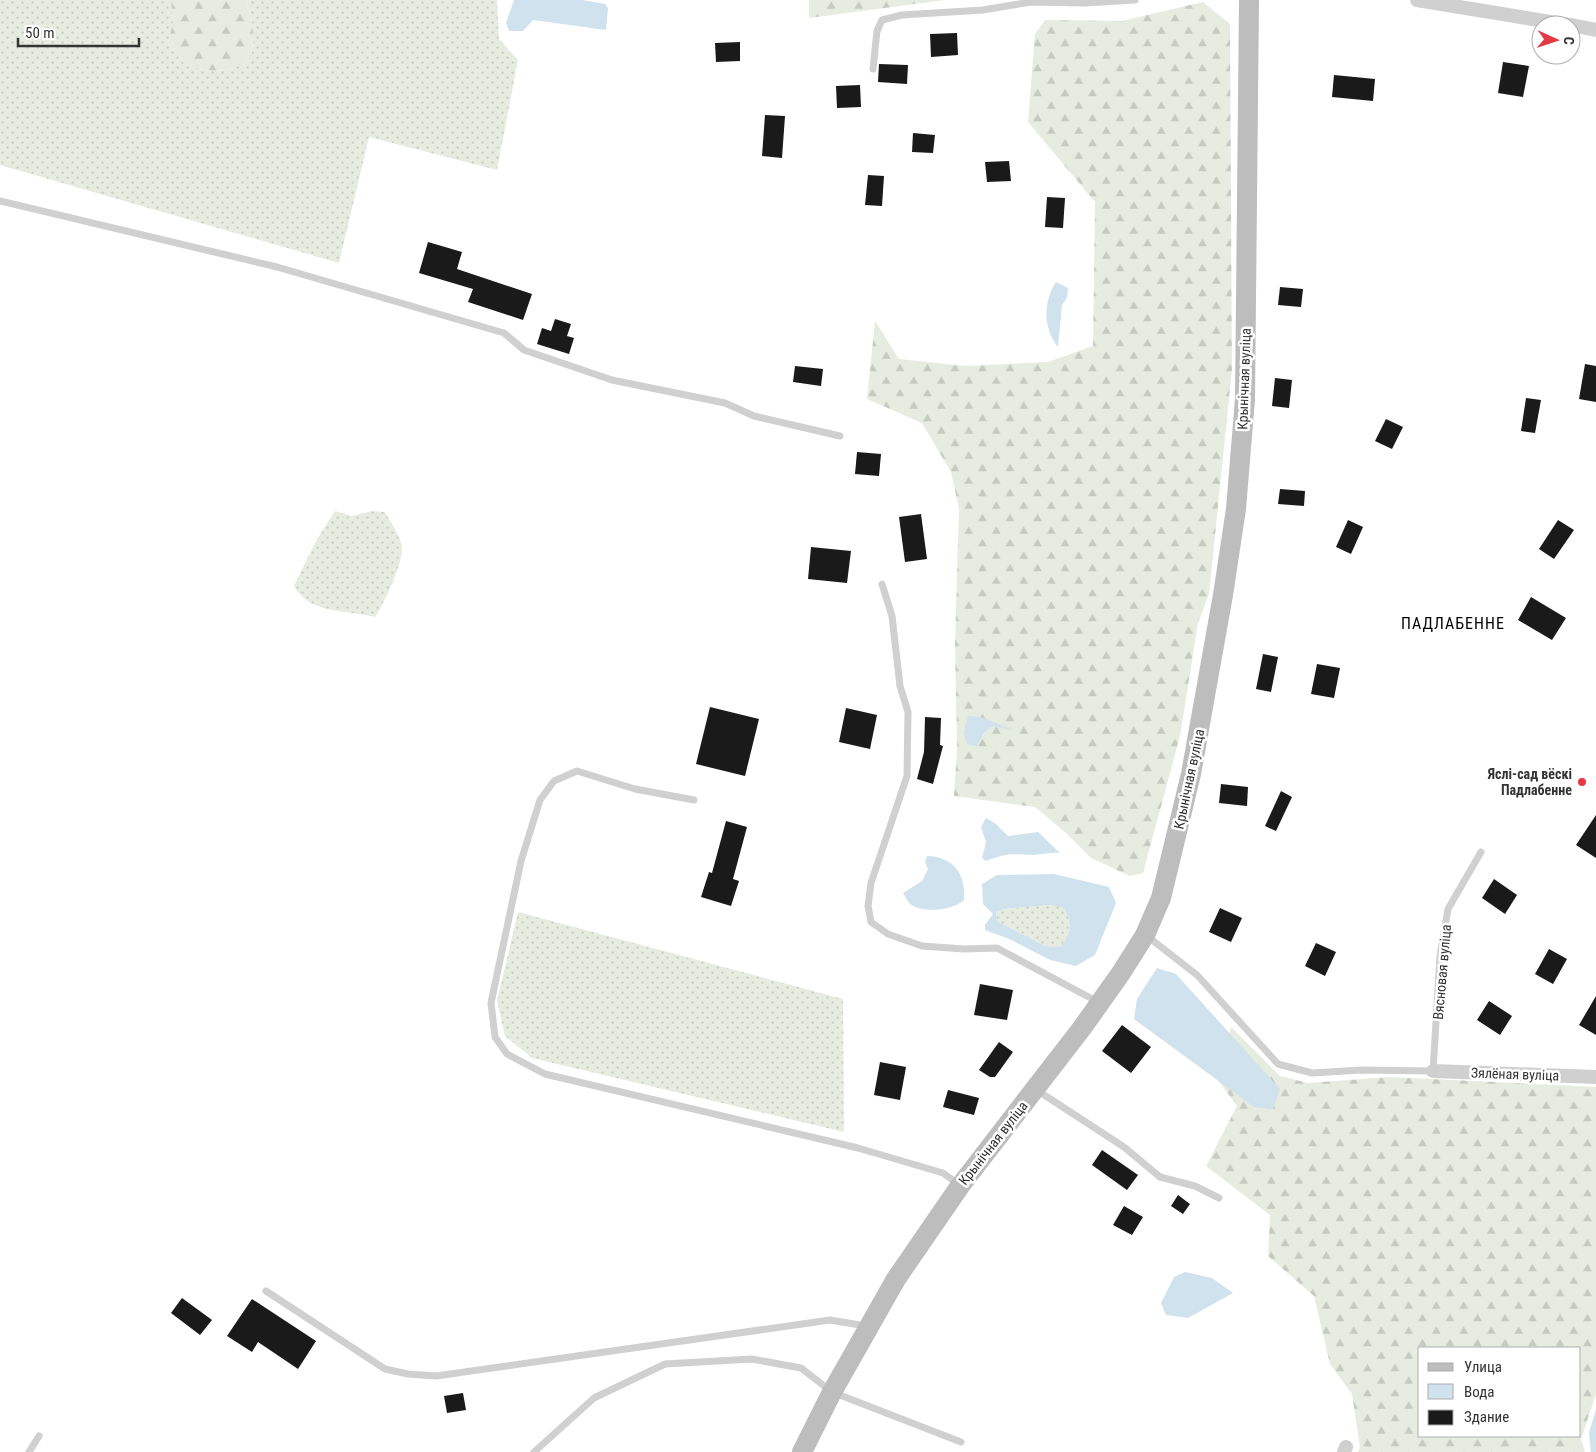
<svg xmlns="http://www.w3.org/2000/svg" width="1596" height="1452" viewBox="0 0 1596 1452" font-family="'Roboto Condensed',sans-serif">
	<style>
		.grass { fill: url(#grass-dots) }
		.forest { fill: url(#forest-firs); fill-rule: evenodd }
		.water { fill: #cfe2ee; fill-rule: evenodd }
		.building { fill: #1a1a1a }
		.lines { fill: none; stroke-linecap: round; stroke-linejoin: round }
		.lane { stroke: #d0d0d0; stroke-width: 7 }
		.street { stroke: #d0d0d0; stroke-width: 14 }
		.secondary { stroke: #bdbdbd; stroke-width: 20 }
		.poi-dot { fill: #e63946; stroke: #fff; stroke-width: 2 }
		.labels { text-anchor: middle; dominant-baseline: central; stroke-width: 5; stroke-linejoin: round; paint-order: stroke }
		.street-label { font-size: 14px; fill: #333; stroke: #fff }
		.poi-label { font-size: 14px; font-weight: bold; fill: #333; stroke: #fff; text-anchor: end }
		.quarter-label { font-size: 16px; letter-spacing: 1px; fill: #000; stroke: #fff }
	</style>
	<defs>
		<pattern id="grass-dots" width="8" height="8" patternUnits="userSpaceOnUse" patternTransform="scale(1.25)"><rect width="8" height="8" fill="#e6ecdf"/><path d="M2 2h.1M6 6h.1" fill="none" stroke="#c6cbc0" stroke-width="1.8" stroke-linecap="round"/></pattern>
		<pattern id="forest-firs" width="22" height="20" patternUnits="userSpaceOnUse" patternTransform="scale(1.25)"><rect width="22" height="20" fill="#e6ecdf"/><path d="M5 1l3.5 6h-7zM16 11l3.5 6h-7z" fill="#c6cbc0"/></pattern>
	</defs>
	<rect width="100%" height="100%" fill="#fff"/>
	<!-- grass -->
	<g class="grass">
		<path d="M 0,0 L 171,0 L 173,22 L 168,43 L 184,63 L 204,70 L 226,71 L 250,60 C 255,38 254,21 246,0 L 497,0 L 499,39 L 518,60 L 497,170 L 369,137 L 339,263 L 0,165 Z"/>
		<path d="M 335,511 L 352,516 L 372,511 L 385,512 C 391,523 401,536 402,548 C 403,563 384,604 375,617 C 347,610 309,614 294,586 L 316,541 Z"/>
		<path d="M 1051,905 L 1064,907 C 1072,923 1072,934 1060,947 L 1045,946 L 997,921 L 996,912 L 1004,909 Z"/>
		<polygon points="518,912 843,999 844,1132 532,1058 505,1036 497,1001"/>
	</g>
	<!-- forest -->
	<g class="forest">
		<path d="M 171,0 L 246,0 C 254,21 255,38 250,60 L 226,71 L 204,70 L 184,63 L 168,43 L 173,22 Z"/>
		<polygon points="809,0 945,0 809,18"/>
		<polygon points="1203,2 1230,24 1232,369 1209,594 1198,623 1180,736 1143,873 1130,876 1091,858 1066,833 1035,807 954,796 957,749 955,644 959,509 951,472 922,423 867,399 875,321 899,359 965,366 1048,362 1093,346 1095,202 1028,122 1035,34 1045,20 1122,21"/>
		<path d="M 1231,1027 L 1280,1076 L 1308,1083 L 1389,1077 L 1596,1087 L 1596,1394 L 1581,1439 L 1585,1452 L 1358,1452 L 1360,1447 L 1352,1394 L 1330,1364 L 1314,1296 L 1268,1256 L 1270,1215 L 1206,1166 L 1237,1106 L 1207,1065 L 1227,1042 ZM 1420,1348 L 1580,1348 L 1580,1436 L 1420,1436 Z"/>
	</g>
	<!-- water -->
	<g class="water">
		<polygon points="514,0 582,0 605,4 608,8 606,30 533,20 523,31 509,31 506,23"/>
		<path d="M 1056,282 L 1068,288 L 1067,298 L 1062,305 L 1058,347 C 1043,328 1043,302 1056,282 Z"/>
		<polygon points="968,716 981,717 1013,730 992,726 983,734 977,746 967,744 964,733"/>
		<path d="M 986,818 L 996,824 L 1008,836 L 1038,832 L 1060,853 C 1049,852 1042,855 1032,855 C 1011,854 1007,853 986,861 L 982,858 L 986,842 L 981,827 Z"/>
		<path d="M 927,856 C 954,857 966,874 964,900 C 954,910 927,913 913,906 C 909,904 906,898 903,893 L 922,881 L 928,869 L 925,862 Z"/>
		<path d="M 1054,874 L 1109,887 L 1116,903 L 1095,955 L 1076,966 L 1050,960 L 1009,939 L 985,930 L 985,925 L 993,914 L 983,904 L 982,884 L 997,875 ZM 1051,905 L 1064,908 C 1072,923 1072,934 1060,947 L 1045,946 L 997,921 L 996,912 L 1004,909 Z"/>
		<polygon points="1157,968 1176,974 1280,1089 1273,1109 1254,1107 1134,1019 1137,999"/>
		<polygon points="1185,1272 1212,1278 1233,1293 1188,1318 1166,1315 1161,1303 1174,1277"/>
		<polygon points="1596,1409 1596,1452 1591,1452 1589,1433"/>
	</g>
	<!-- building -->
	<g class="building">
		<polygon points="957,33 958,55 931,57 930,34"/>
		<polygon points="740,42 740,61 716,62 715,43"/>
		<polygon points="1503,62 1529,66 1523,97 1498,93"/>
		<polygon points="879,64 908,65 907,84 878,82"/>
		<polygon points="1334,75 1375,79 1373,101 1332,97"/>
		<polygon points="860,85 861,107 837,108 836,86"/>
		<polygon points="765,115 785,116 782,158 762,156"/>
		<polygon points="913,133 935,135 933,153 912,152"/>
		<polygon points="1009,161 1011,181 987,182 985,162"/>
		<polygon points="868,175 884,176 882,206 865,205"/>
		<polygon points="1047,197 1065,198 1063,228 1045,227"/>
		<polygon points="428,242 462,252 457,269 532,294 523,320 468,302 473,289 419,273"/>
		<polygon points="1280,287 1303,289 1301,307 1278,305"/>
		<polygon points="555,319 571,324 567,336 574,338 569,354 537,344 542,328 551,331"/>
		<polygon points="1585,364 1596,366 1596,402 1579,399"/>
		<polygon points="795,366 823,369 821,386 793,382"/>
		<polygon points="1275,378 1292,380 1289,408 1272,406"/>
		<polygon points="1526,398 1541,400 1535,433 1521,431"/>
		<polygon points="1386,419 1403,427 1392,449 1375,441"/>
		<polygon points="857,452 881,454 879,476 855,474"/>
		<polygon points="1280,489 1305,491 1304,506 1278,504"/>
		<polygon points="921,514 927,559 905,562 899,517"/>
		<polygon points="1348,520 1363,527 1351,554 1336,547"/>
		<polygon points="1558,520 1574,530 1554,559 1539,549"/>
		<polygon points="811,547 851,551 847,583 808,579"/>
		<polygon points="1531,597 1566,618 1552,640 1518,620"/>
		<polygon points="1263,654 1278,657 1271,692 1256,689"/>
		<polygon points="1317,664 1340,668 1334,698 1311,694"/>
		<polygon points="710,707 759,719 745,776 696,764"/>
		<polygon points="846,708 877,715 870,749 839,742"/>
		<polygon points="925,717 941,718 940,745 943,746 933,784 917,779 924,752"/>
		<polygon points="1221,784 1248,787 1247,806 1219,803"/>
		<polygon points="1281,791 1292,797 1276,831 1265,826"/>
		<polygon points="1596,815 1596,858 1576,845"/>
		<polygon points="726,821 747,827 733,879 739,881 731,906 701,897 709,872 712,873"/>
		<polygon points="1494,879 1517,895 1505,914 1482,898"/>
		<polygon points="1220,908 1242,918 1231,942 1209,932"/>
		<polygon points="1316,943 1336,952 1325,976 1305,966"/>
		<polygon points="1549,949 1567,959 1553,984 1535,974"/>
		<polygon points="980,984 1013,990 1007,1020 974,1015"/>
		<polygon points="1596,996 1596,1035 1579,1025"/>
		<polygon points="1489,1001 1512,1016 1500,1035 1477,1020"/>
		<polygon points="1122,1025 1151,1047 1131,1073 1102,1051"/>
		<polygon points="999,1042 1013,1052 995,1077 990,1077 979,1070"/>
		<polygon points="880,1062 906,1067 900,1100 874,1095"/>
		<polygon points="948,1090 979,1098 974,1115 943,1107"/>
		<polygon points="1102,1150 1138,1175 1127,1190 1092,1165"/>
		<polygon points="1178,1195 1190,1204 1183,1214 1171,1206"/>
		<polygon points="1124,1206 1143,1217 1132,1235 1113,1225"/>
		<polygon points="182,1298 212,1320 200,1335 171,1313"/>
		<polygon points="252,1299 316,1341 298,1369 258,1342 252,1352 227,1336"/>
		<polygon points="463,1393 466,1410 447,1413 444,1396"/>
	</g>
	<g class="lines">
		<!-- lane -->
		<g class="lane">
			<polyline points="873,69 877,31 882,20 902,15 983,10 1031,2 1085,3 1135,0"/>
			<polyline points="0,201 277,267 504,333 524,350 612,380 725,403 754,416 840,436"/>
			<polyline points="882,584 892,616 900,686 908,712 907,776 871,883 868,906 871,922 888,934 922,946 964,949 997,948 1098,1002"/>
			<polyline points="694,800 635,789 577,771 554,781 540,800 521,861 491,1003 495,1037 507,1054 545,1074 858,1148 943,1173 958,1184"/>
			<polyline points="1147,936 1197,975 1278,1064 1312,1073 1361,1070 1433,1071 1440,956 1448,909 1481,852"/>
			<polyline points="1035,1089 1124,1147 1160,1177 1195,1186 1219,1198"/>
			<polyline points="266,1291 385,1369 408,1374 436,1376 830,1320 866,1326"/>
			<polyline points="29,1452 39,1436"/>
			<polyline points="534,1452 594,1398 665,1364 752,1359 801,1368 832,1392 961,1442"/>
		</g>
		<!-- street -->
		<g class="street">
			<polyline points="1417,0 1569,25"/>
			<polyline points="1571,25 1596,30"/>
			<polyline points="1433,1071 1596,1077"/>
			<polyline points="1344,1452 1346,1447"/>
		</g>
		<!-- secondary -->
		<polyline class="secondary" points="802,1452 832,1392 896,1279 960,1186 1082,1028 1121,973 1145,935 1161,898 1191,774 1223,595 1236,509 1245,399 1249,0"/>
	</g>
	<!-- markers -->
	<circle class="poi-dot" cx="1582" cy="782" r="5"/>
	<g class="labels">
		<!-- street labels -->
		<g class="street-label">
			<text transform="translate(1244 379) rotate(-88)">Крынічная вуліца</text>
			<text transform="translate(1189 779) rotate(-78)">Крынічная вуліца</text>
			<text transform="translate(1442 972) rotate(-85)">Вясновая вуліца</text>
			<text transform="translate(1515 1074) rotate(2)">Зялёная вуліца</text>
			<text transform="translate(993 1143) rotate(-52)">Крынічная вуліца</text>
		</g>
		<!-- poi labels -->
		<g class="poi-label">
			<text x="1572" y="774">Яслі-сад вёскі<tspan x="1572" dy="16">Падлабенне</tspan></text>
		</g>
		<!-- quarter labels -->
		<g class="quarter-label">
			<text x="1453" y="623">ПАДЛАБЕННЕ</text>
		</g>
	</g>
	<!-- legend -->
	<rect x="1418" y="1347" width="162" height="90" fill="#ffffff" stroke="#adadad"/>
	<rect x="1428" y="1363" width="25" height="8" fill="#bdbdbd" stroke="#adadad"/>
	<text x="1464" y="1372" font-size="15" fill="#333333">Улица</text>
	<rect x="1428" y="1384" width="25" height="15" fill="#cfe2ee" stroke="#adadad"/>
	<text x="1464" y="1397" font-size="15" fill="#333333">Вода</text>
	<rect x="1428" y="1410" width="25" height="15" fill="#1a1a1a" stroke="#adadad"/>
	<text x="1464" y="1422" font-size="15" fill="#333333">Здание</text>
	<!-- north arrow -->
	<g transform="translate(1556 40) rotate(93)"><circle r="24" fill="#ffffff" stroke="#adadad"/>
	<path d="M0-4L9 19L0 12L-9 19Z" fill="#e63946"/>
	<text y="-8" font-size="14" font-weight="bold" text-anchor="middle" fill="#333333">С</text>
	</g>
	<!-- scale -->
	<path d="M18 38v8h121v-8" fill="none" stroke="#333333" stroke-width="2.5"/>
	<text x="25" y="38" font-size="15" fill="#333333" stroke="#ffffff" stroke-width="4" paint-order="stroke">50 m</text>
</svg>
